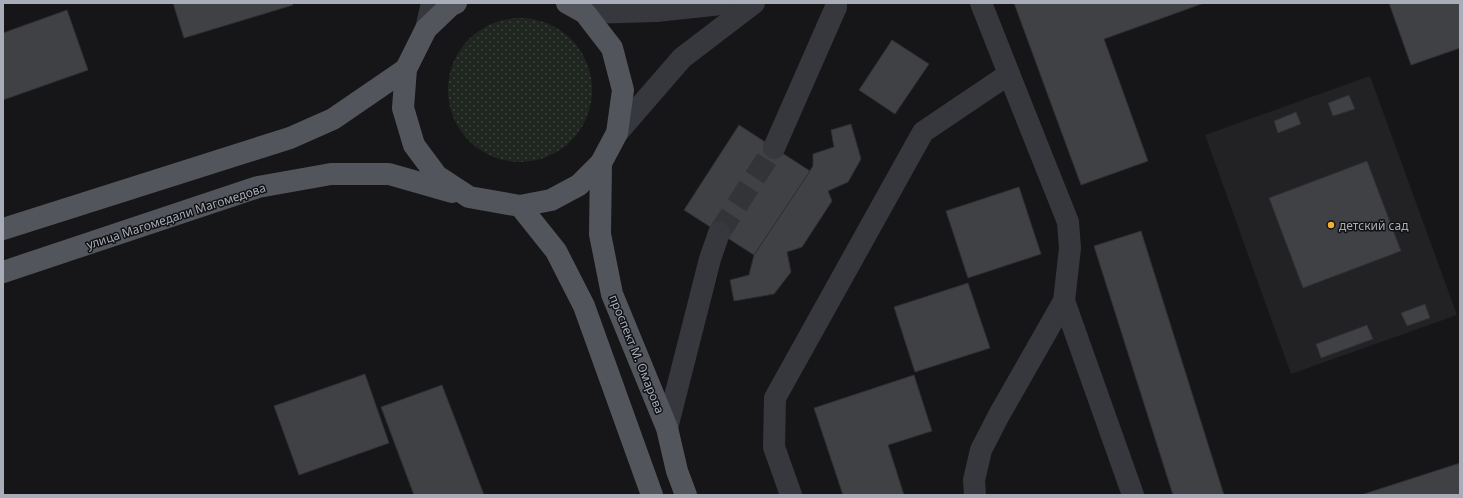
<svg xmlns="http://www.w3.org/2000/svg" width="1463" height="498" viewBox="0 0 1463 498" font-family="'Noto Sans',sans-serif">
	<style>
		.built { fill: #222225 }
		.park { fill: url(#park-dots) }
		.building { fill: #404145; stroke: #303034 }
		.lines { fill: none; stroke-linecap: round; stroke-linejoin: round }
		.minor-tunnel { stroke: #333438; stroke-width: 22; stroke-dasharray: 22 11; stroke-linecap: butt }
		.minor { stroke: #37383d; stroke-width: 22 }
		.major { stroke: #53555c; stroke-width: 22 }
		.poi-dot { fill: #f2b134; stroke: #111113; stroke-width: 1.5 }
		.labels { text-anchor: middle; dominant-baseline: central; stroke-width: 3; stroke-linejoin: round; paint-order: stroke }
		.street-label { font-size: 12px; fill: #a8adb8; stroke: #111113 }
		.poi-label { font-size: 12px; fill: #a8adb8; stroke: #111113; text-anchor: start }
	</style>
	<defs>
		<pattern id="park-dots" width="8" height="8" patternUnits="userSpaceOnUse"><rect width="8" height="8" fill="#1e261f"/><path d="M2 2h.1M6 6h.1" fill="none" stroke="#3c433d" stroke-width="1.8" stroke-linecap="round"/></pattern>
	</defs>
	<rect width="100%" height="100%" fill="#161618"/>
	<!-- built -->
	<polygon class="built" points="1370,76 1457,315 1291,374 1205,135"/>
	<!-- park -->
	<circle class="park" cx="520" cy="90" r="72"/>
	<!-- building -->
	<g class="building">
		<polygon points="173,3 292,3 293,5 184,38"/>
		<polygon points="1014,3 1204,3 1104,39 1148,161 1081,185"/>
		<polygon points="1389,3 1460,3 1460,48 1411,65"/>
		<polygon points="67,10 88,70 3,100 3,33"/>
		<polygon points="892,40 929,64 895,114 859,90"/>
		<polygon points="1349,95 1355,109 1333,116 1328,103"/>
		<polygon points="1296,112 1301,124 1278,133 1274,121"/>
		<polygon points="851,124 861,159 848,182 828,191 832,201 802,247 787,252 791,272 774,294 734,301 730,280 749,275 754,255 813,166 813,154 834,147 831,130"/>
		<polygon points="739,125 810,171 754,255 684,210"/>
		<polygon points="1367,161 1401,251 1303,288 1269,198"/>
		<polygon points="1019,187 1041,254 968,278 946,211"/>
		<polygon points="1141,231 1224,495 1173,495 1094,246"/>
		<polygon points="968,283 990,348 915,372 894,307"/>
		<polygon points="1425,304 1430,318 1407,326 1401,313"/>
		<polygon points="1367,325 1373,339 1321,358 1316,344"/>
		<polygon points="365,374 389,443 299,475 274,406"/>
		<polygon points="914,375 932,431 888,445 904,495 843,495 814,408"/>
		<polygon points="442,385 484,495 414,495 381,407"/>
		<polygon points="1460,463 1460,495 1361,495"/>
	</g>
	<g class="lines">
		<!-- minor-tunnel -->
		<polyline class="minor-tunnel" points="719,233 774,148"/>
		<!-- minor -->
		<g class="minor">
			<polyline points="585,13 656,11 731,3"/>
			<polyline points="426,29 432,3"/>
			<polyline points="617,133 682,58 754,3"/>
			<polyline points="774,148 836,7 836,3"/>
			<polyline points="1064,301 1133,495"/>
			<polyline points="667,428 710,259 719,233"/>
			<polyline points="791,495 774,447 775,398 923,132 1009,74 981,3"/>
			<polyline points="975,495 974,480 981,450 999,415 1064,301 1070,248 1068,222 1009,74"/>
		</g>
		<!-- major -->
		<g class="major">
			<polyline points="456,3 451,5 426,29 406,69 403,108 414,145 437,176 469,197 520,206 551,200 579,185 601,163 617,133 623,90 612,48 585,13 567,3"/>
			<polyline points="601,163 600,234 612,294 667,428 677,471 686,495"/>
			<polyline points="520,206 556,251 584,306 652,495"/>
			<polyline points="3,229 290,138 333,119 406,69"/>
			<polyline points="3,272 258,187 331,174 389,174 452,192"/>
		</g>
	</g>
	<!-- markers -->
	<circle class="poi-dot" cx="1331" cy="225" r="4"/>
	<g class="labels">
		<!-- street labels -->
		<g class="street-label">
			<text transform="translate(176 216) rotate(-18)">улица Магомедали Магомедова</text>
			<text transform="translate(637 354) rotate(68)">проспект М. Омарова</text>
		</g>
		<!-- poi labels -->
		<g class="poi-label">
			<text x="1339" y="225">детский сад</text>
		</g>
	</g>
	<!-- border -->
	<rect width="1463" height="498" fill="none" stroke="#a8adb8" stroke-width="8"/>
</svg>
